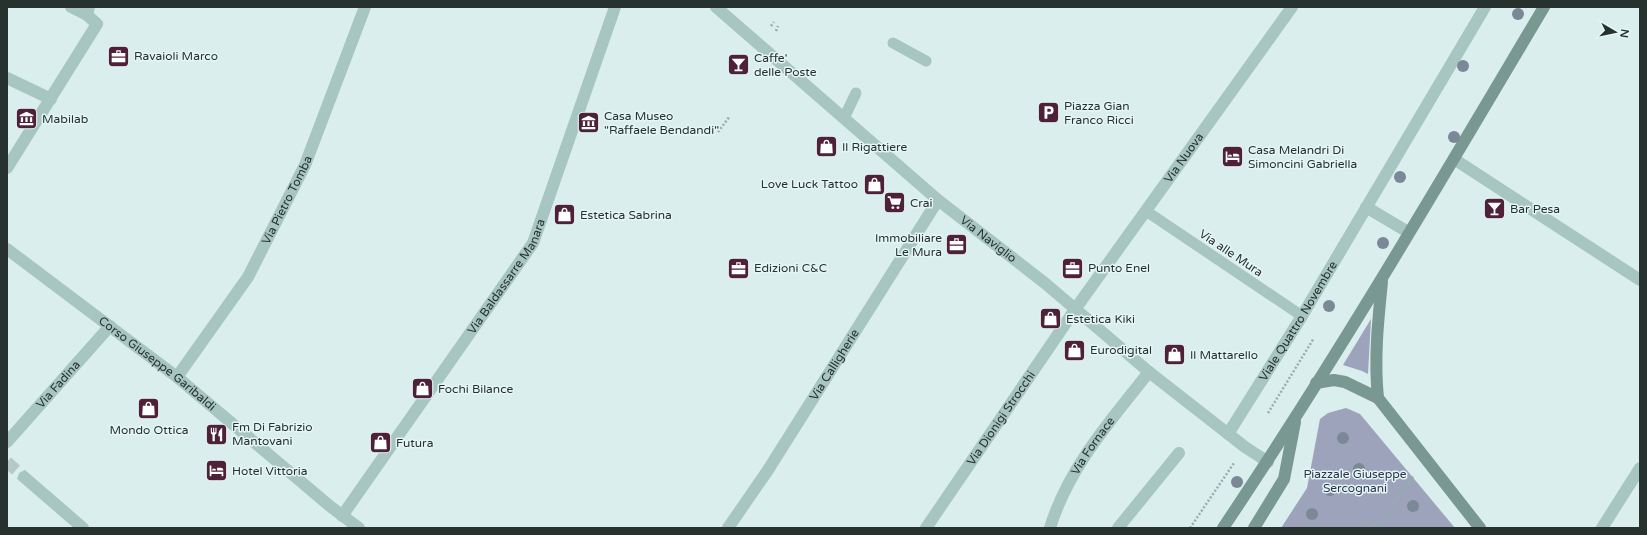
<svg xmlns="http://www.w3.org/2000/svg" width="1647" height="535" viewBox="0 0 1647 535" font-family="'Varela Round',sans-serif">
	<style>
		.green { fill: #9ca3bb }
		.lines { fill: none; stroke-linecap: round; stroke-linejoin: round }
		.street-tunnel { stroke: #b6c8c7; stroke-width: 12; stroke-dasharray: 12 6; stroke-linecap: butt }
		.path { stroke: #92b0ac; stroke-width: 2.5; stroke-dasharray: 2 2; stroke-linecap: butt }
		.lane { stroke: #a7c5c1; stroke-width: 11 }
		.street { stroke: #a7c5c1; stroke-width: 12 }
		.secondary { stroke: #799891; stroke-width: 12 }
		.tree { fill: #7b8896 }
		.labels { text-anchor: middle; dominant-baseline: central; stroke-width: 3; stroke-linejoin: round; paint-order: stroke }
		.poi-label { font-size: 12px; fill: #27322f; stroke: #e5f6f6; text-anchor: start }
		.street-label { font-size: 12px; fill: #27322f; stroke: #e5f6f6 }
		.park-label { font-size: 12px; fill: #2d344e; stroke: #e5f6f6 }
	</style>
	<rect width="100%" height="100%" fill="#daeeed"/>
	<!-- green -->
	<g class="green">
		<polygon points="1371,319 1368,374 1362,371 1343,365"/>
		<polygon points="1346,408 1360,414 1455,528 1281,528 1307,488 1320,419 1328,413"/>
	</g>
	<g class="lines">
		<!-- street-tunnel -->
		<polyline class="street-tunnel" points="7,462 24,477"/>
		<!-- path -->
		<g class="path">
			<polyline points="771,26 774,22"/>
			<polyline points="776,31 778,26"/>
			<polyline points="718,132 730,116"/>
			<polyline points="1268,413 1314,338"/>
			<polyline points="1343,527 1344,528"/>
			<polyline points="1190,528 1234,463"/>
			<polyline points="1364,528 1370,519 1378,526 1414,475"/>
		</g>
		<!-- lane -->
		<g class="lane">
			<polyline points="893,43 926,61"/>
			<polyline points="844,118 856,93"/>
			<polyline points="1146,211 1302,316"/>
		</g>
		<!-- street -->
		<g class="street">
			<polyline points="71,7 87,15"/>
			<path id="s1" d="M 716,7 L 938,200 L 1046,284 L 1149,372 L 1245,447 L 1268,462"/>
			<polyline points="7,78 51,99"/>
			<polyline points="1454,159 1640,280"/>
			<polyline points="7,168 97,24 87,15 89,7"/>
			<polyline points="1366,207 1408,232"/>
			<path id="s2" d="M 7,249 L 177,377 L 331,507 L 359,528"/>
			<path id="s3" d="M 177,377 L 248,277 L 305,165 L 365,7"/>
			<path id="s4" d="M 1228,434 L 1302,316 L 1485,7"/>
			<path id="s5" d="M 7,442 L 110,326"/>
			<polyline points="24,477 83,528"/>
			<path id="s6" d="M 342,516 L 533,243 L 615,7"/>
			<path id="s7" d="M 728,528 L 768,470 L 938,200"/>
			<path id="s8" d="M 926,528 L 1076,308 L 1292,7"/>
			<path id="s9" d="M 1050,528 C 1068,468 1111,420 1149,372"/>
			<polyline points="1118,528 1179,453"/>
			<polyline points="1602,528 1640,468"/>
		</g>
		<!-- secondary -->
		<g class="secondary">
			<polyline points="1316,383 1334,380 1345,382 1378,398 1480,528"/>
			<path d="M 1378,398 C 1374,359 1378,321 1382,282"/>
			<path d="M 1223,528 C 1337,358 1440,182 1544,7"/>
			<polyline points="1254,528 1284,479 1295,422"/>
		</g>
	</g>
	<!-- trees -->
	<g class="tree">
		<circle cx="1518" cy="14" r="6"/>
		<circle cx="1463" cy="66" r="6"/>
		<circle cx="1454" cy="137" r="6"/>
		<circle cx="1400" cy="177" r="6"/>
		<circle cx="1383" cy="243" r="6"/>
		<circle cx="1329" cy="306" r="6"/>
		<circle cx="1343" cy="438" r="6"/>
		<circle cx="1359" cy="469" r="6"/>
		<circle cx="1237" cy="482" r="6"/>
		<circle cx="1330" cy="490" r="6"/>
		<circle cx="1413" cy="506" r="6"/>
		<circle cx="1312" cy="514" r="6"/>
	</g>
	<!-- icons -->
	<defs>
		<symbol id="office-square" viewBox="-11 -11 22 22"><rect x="-9" y="-9" width="18" height="18" rx="4" fill="#4f2139" stroke="#e5f6f6"/><path d="M-6-3h4V-5.5h4V-3h4V5H-6ZM-1-4.5V-3h2v-1.5ZM-6 0V1H6V0Z" fill="#fff"/></symbol>
		<symbol id="bar-square" viewBox="-11 -11 22 22"><rect x="-9" y="-9" width="18" height="18" rx="4" fill="#4f2139" stroke="#e5f6f6"/><path d="M-6-5H6L.8 .8V4.5H3.5V6h-7V4.5H-.8V.8Z" fill="#fff"/></symbol>
		<symbol id="parking-square" viewBox="-11 -11 22 22"><rect x="-9" y="-9" width="18" height="18" rx="4" fill="#4f2139" stroke="#e5f6f6"/><path d="M-3.5-5.5H1a3.5 3.5 0 0 1 0 7H-1V5.5H-3.5ZM-1-3.4V-.6H.8a1.4 1.4 0 0 0 0-2.8Z" fill="#fff"/></symbol>
		<symbol id="museum-square" viewBox="-11 -11 22 22"><rect x="-9" y="-9" width="18" height="18" rx="4" fill="#4f2139" stroke="#e5f6f6"/><path d="M0-6L6-3V-2H-6V-3ZM-5-1h2V3h-2ZM-1-1h2V3h-2ZM3-1h2V3H3ZM-6 4H6V6H-6Z" fill="#fff"/></symbol>
		<symbol id="shop-square" viewBox="-11 -11 22 22"><rect x="-9" y="-9" width="18" height="18" rx="4" fill="#4f2139" stroke="#e5f6f6"/><path d="M-5-2.5h2.3a2.7 3.5 0 0 1 5.4 0H5L5.5 6h-11ZM-1.5-2.5h3a1.5 2.3 0 0 0-3 0Z" fill="#fff"/></symbol>
		<symbol id="hotel-square" viewBox="-11 -11 22 22"><rect x="-9" y="-9" width="18" height="18" rx="4" fill="#4f2139" stroke="#e5f6f6"/><path d="M-6-4.5h1.5V1H6V5H4.5V3h-9V5H-6ZM-4 0a1.8 1.8 0 1 1 3.6 0ZM.5 0V-2.5h3Q6-2.5 6 0Z" fill="#fff"/></symbol>
		<symbol id="supermarket-square" viewBox="-11 -11 22 22"><rect x="-9" y="-9" width="18" height="18" rx="4" fill="#4f2139" stroke="#e5f6f6"/><path d="M-6-5.5h2.5l.6 2H6L4.5 2H-2.5L-4.4-4H-6ZM-1.5 3.2a1.3 1.3 0 1 0 .1 0ZM3 3.2a1.3 1.3 0 1 0 .1 0Z" fill="#fff"/></symbol>
		<symbol id="restaurant-square" viewBox="-11 -11 22 22"><rect x="-9" y="-9" width="18" height="18" rx="4" fill="#4f2139" stroke="#e5f6f6"/><path d="M-5-6h1v4h1v-4h1v4h1v-4h1v5L-1.5 .5V6h-2V.5L-5-1ZM5-6V6H3V1.5H1.5Q1.5-4 5-6Z" fill="#fff"/></symbol>
	</defs>
	<g fill-rule="evenodd">
		<use href="#office-square" x="106" y="44" width="25" height="25"/>
		<use href="#bar-square" x="726" y="52" width="25" height="25"/>
		<use href="#parking-square" x="1036" y="100" width="25" height="25"/>
		<use href="#museum-square" x="14" y="106" width="25" height="25"/>
		<use href="#museum-square" x="576" y="110" width="25" height="25"/>
		<use href="#shop-square" x="814" y="134" width="25" height="25"/>
		<use href="#hotel-square" x="1220" y="144" width="25" height="25"/>
		<use href="#shop-square" x="862" y="172" width="25" height="25"/>
		<use href="#supermarket-square" x="882" y="190" width="25" height="25"/>
		<use href="#bar-square" x="1482" y="196" width="25" height="25"/>
		<use href="#shop-square" x="552" y="202" width="25" height="25"/>
		<use href="#office-square" x="944" y="232" width="25" height="25"/>
		<use href="#office-square" x="726" y="256" width="25" height="25"/>
		<use href="#office-square" x="1060" y="256" width="25" height="25"/>
		<use href="#shop-square" x="1038" y="306" width="25" height="25"/>
		<use href="#shop-square" x="1062" y="338" width="25" height="25"/>
		<use href="#shop-square" x="1162" y="342" width="25" height="25"/>
		<use href="#shop-square" x="410" y="376" width="25" height="25"/>
		<use href="#shop-square" x="136" y="396" width="25" height="25"/>
		<use href="#restaurant-square" x="204" y="422" width="25" height="25"/>
		<use href="#shop-square" x="368" y="430" width="25" height="25"/>
		<use href="#hotel-square" x="204" y="458" width="25" height="25"/>
	</g>
	<g class="labels">
		<!-- poi labels -->
		<g class="poi-label">
			<text x="134" y="56">Ravaioli Marco</text>
			<text x="754" y="58">Caffe'<tspan x="754" dy="14">delle Poste</tspan></text>
			<text x="1064" y="106">Piazza Gian<tspan x="1064" dy="14">Franco Ricci</tspan></text>
			<text x="604" y="116">Casa Museo<tspan x="604" dy="14">"Raffaele Bendandi"</tspan></text>
			<text x="42" y="119">Mabilab</text>
			<text x="842" y="147">Il Rigattiere</text>
			<text x="1248" y="150">Casa Melandri Di<tspan x="1248" dy="14">Simoncini Gabriella</tspan></text>
			<text x="858" y="184" text-anchor="end">Love Luck Tattoo</text>
			<text x="910" y="203">Crai</text>
			<text x="1510" y="209">Bar Pesa</text>
			<text x="580" y="215">Estetica Sabrina</text>
			<text x="942" y="238" text-anchor="end">Immobiliare<tspan x="942" dy="14">Le Mura</tspan></text>
			<text x="754" y="268">Edizioni C&amp;C</text>
			<text x="1088" y="268">Punto Enel</text>
			<text x="1066" y="319">Estetica Kiki</text>
			<text x="1090" y="350">Eurodigital</text>
			<text x="1190" y="355">Il Mattarello</text>
			<text x="438" y="389">Fochi Bilance</text>
			<text x="232" y="427">Fm Di Fabrizio<tspan x="232" dy="14">Mantovani</tspan></text>
			<text x="149" y="430" text-anchor="middle">Mondo Ottica</text>
			<text x="396" y="443">Futura</text>
			<text x="232" y="471">Hotel Vittoria</text>
		</g>
		<!-- street labels -->
		<g class="street-label">
			<text stroke="none"><textPath href="#s8" startOffset="451">Via Nuova</textPath></text>
			<text stroke="none"><textPath href="#s3" startOffset="209">Via Pietro Tomba</textPath></text>
			<text stroke="none"><textPath href="#s1" startOffset="358">Via Naviglio</textPath></text>
			<text transform="translate(1231 253) rotate(34)">Via alle Mura</text>
			<text stroke="none"><textPath href="#s6" startOffset="291">Via Baldassarre Manara</textPath></text>
			<text stroke="none"><textPath href="#s4" startOffset="133">Viale Quattro Novembre</textPath></text>
			<text stroke="none"><textPath href="#s2" startOffset="189">Corso Giuseppe Garibaldi</textPath></text>
			<text stroke="none"><textPath href="#s7" startOffset="195">Via Calligherie</textPath></text>
			<text stroke="none"><textPath href="#s5" startOffset="77">Via Fadina</textPath></text>
			<text stroke="none"><textPath href="#s8" startOffset="133">Via Dionigi Strocchi</textPath></text>
			<text stroke="none"><textPath href="#s9" startOffset="93">Via Fornace</textPath></text>
		</g>
		<!-- park labels -->
		<g class="park-label">
			<text x="1355" y="474">Piazzale Giuseppe<tspan x="1355" dy="14">Sercognani</tspan></text>
		</g>
	</g>
	<!-- border -->
	<rect width="1647" height="535" fill="none" stroke="#27322f" stroke-width="16"/>
	<!-- north arrow -->
	<g transform="translate(1615 32) rotate(99)" stroke="#e5f6f6" stroke-width="3" paint-order="stroke">
	<path d="M0-3L7 15L0 10L-7 15Z" fill="#27322f"/>
	<text y="-6" font-size="11" font-weight="bold" text-anchor="middle" fill="#27322f">N</text>
	</g>
</svg>
